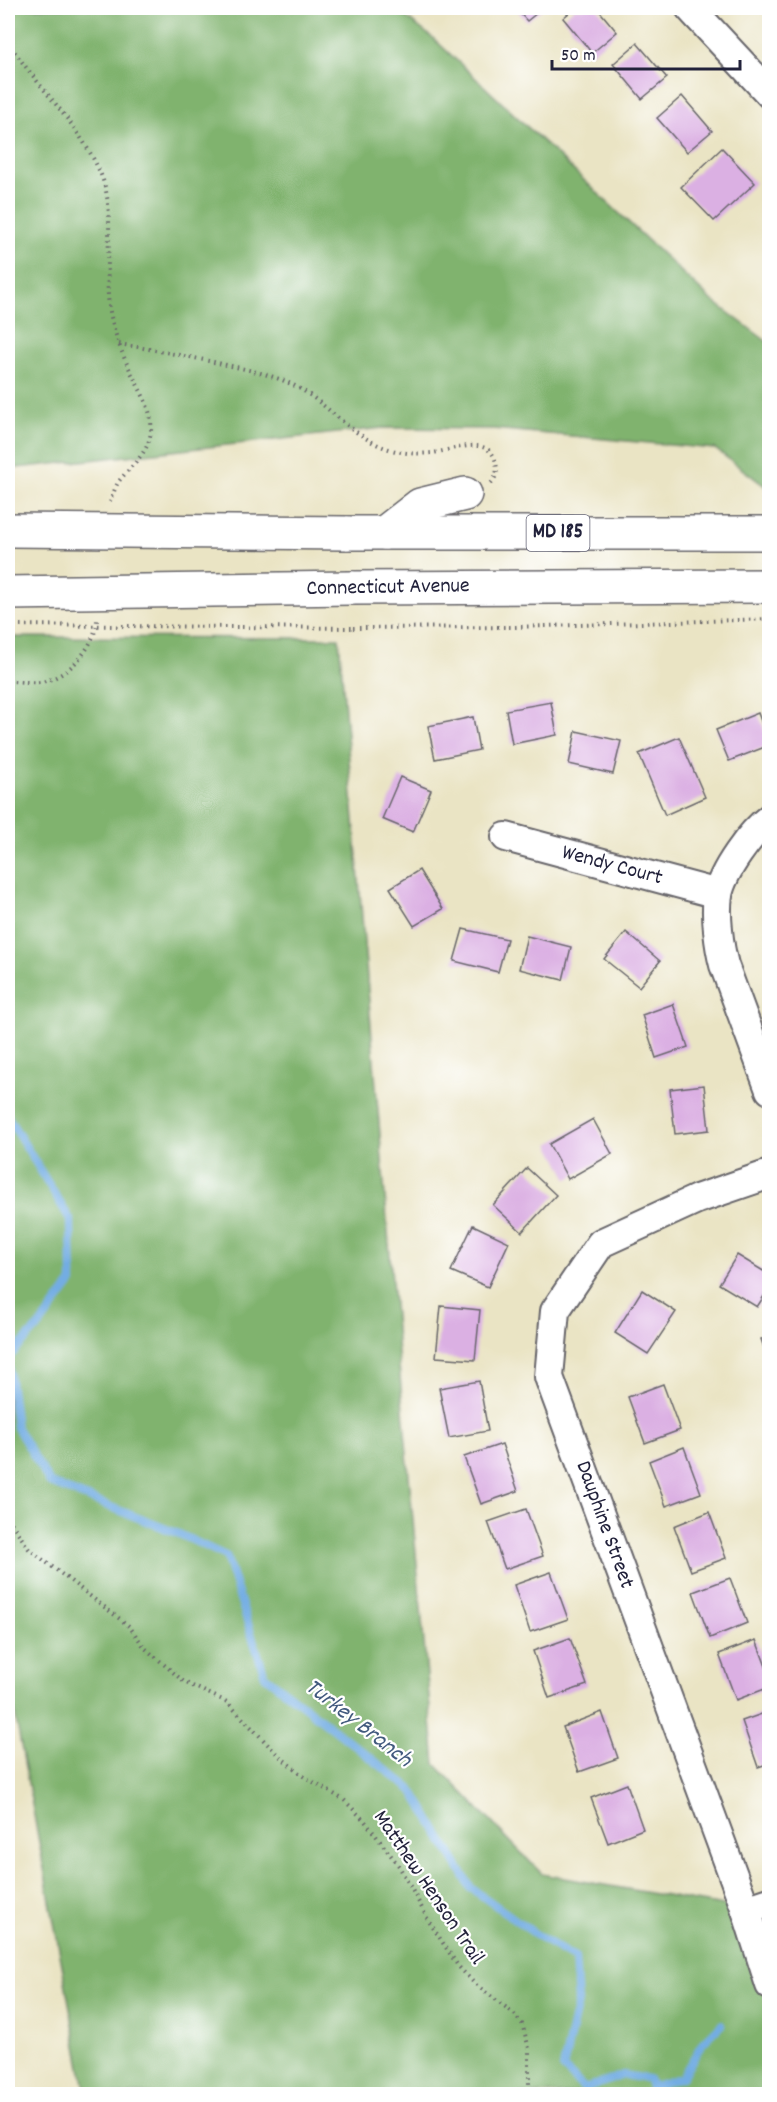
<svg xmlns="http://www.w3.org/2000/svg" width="777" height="2102" viewBox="0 0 777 2102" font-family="Dekko,sans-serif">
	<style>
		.forest { fill: #80b36e; stroke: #516a54; stroke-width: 1.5 }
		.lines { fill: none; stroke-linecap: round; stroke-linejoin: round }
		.stream { stroke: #73ade3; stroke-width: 8 }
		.building { fill: #dbb0e3 }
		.minor-casing { stroke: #68666b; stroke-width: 32 }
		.primary-casing { stroke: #68666b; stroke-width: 36 }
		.path { stroke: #68666b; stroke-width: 4; stroke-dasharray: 1.5 4.5; stroke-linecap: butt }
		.minor { stroke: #fff; stroke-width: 28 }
		.primary { stroke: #fff; stroke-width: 33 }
		.primary-bridge-casing { stroke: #68666b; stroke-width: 36; stroke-linecap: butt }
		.path-bridge { stroke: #68666b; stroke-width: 4; stroke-dasharray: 1.5 4.5; stroke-linecap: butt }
		.primary-bridge { stroke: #fff; stroke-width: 33 }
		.labels { text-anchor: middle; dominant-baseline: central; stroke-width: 4.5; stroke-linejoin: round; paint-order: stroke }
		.shield { fill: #fff; stroke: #646476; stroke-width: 1.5 }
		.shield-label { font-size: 21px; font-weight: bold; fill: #22223b }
		.street-label { font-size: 22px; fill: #22223b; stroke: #fff }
		.water-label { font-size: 24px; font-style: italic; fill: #425a7e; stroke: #fff }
	</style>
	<rect width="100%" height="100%" fill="#fff"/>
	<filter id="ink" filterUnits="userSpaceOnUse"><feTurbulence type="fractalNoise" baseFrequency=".0167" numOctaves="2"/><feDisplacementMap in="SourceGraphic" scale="12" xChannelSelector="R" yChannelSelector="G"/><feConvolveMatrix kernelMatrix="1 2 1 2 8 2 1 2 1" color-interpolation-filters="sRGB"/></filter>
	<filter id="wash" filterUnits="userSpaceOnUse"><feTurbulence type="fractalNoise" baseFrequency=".008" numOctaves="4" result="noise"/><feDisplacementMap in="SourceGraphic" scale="24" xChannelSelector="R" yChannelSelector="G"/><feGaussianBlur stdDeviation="1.35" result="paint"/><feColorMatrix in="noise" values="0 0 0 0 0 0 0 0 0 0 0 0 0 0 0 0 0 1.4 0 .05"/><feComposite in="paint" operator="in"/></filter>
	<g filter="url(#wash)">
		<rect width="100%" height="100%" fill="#eae4c4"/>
		<!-- forest -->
		<g class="forest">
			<polygon points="8,8 394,8 433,38 709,298 769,343 769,489 715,449 493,429 383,428 8,469"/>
			<polygon points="8,637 339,638 399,1365 435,1764 542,1874 746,1910 769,1985 769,2094 86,2094 8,1676"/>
		</g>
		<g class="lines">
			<!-- stream -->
			<g class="stream">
				<polyline points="8,1117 71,1221 72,1282 40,1325 8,1358"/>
				<polyline points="8,1365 16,1426 50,1483 179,1534 226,1556 265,1676 412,1790 471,1888 544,1940 575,1958 578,2002 563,2068 585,2089 623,2075 648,2079 654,2094"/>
				<polyline points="651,2087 682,2077 702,2044 721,2025"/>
			</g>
		</g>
		<g id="blocks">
			<!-- building -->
			<g class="building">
				<polygon points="515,8 543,8 527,21"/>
				<polygon points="575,8 597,8 617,32 592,53 563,18"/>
				<polygon points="637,43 667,78 642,99 613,64"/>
				<polygon points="682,96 712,131 687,152 657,118"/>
				<polygon points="722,148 755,183 714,221 681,187"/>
				<polygon points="551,702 557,735 512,744 506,710"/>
				<polygon points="758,713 770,745 729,761 716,730"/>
				<polygon points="473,717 479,750 435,759 428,726"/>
				<polygon points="576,731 621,741 613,774 569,764"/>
				<polygon points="679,737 705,797 665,815 639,754"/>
				<polygon points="400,777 431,790 413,832 382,819"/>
				<polygon points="419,870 443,909 414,926 390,888"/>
				<polygon points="463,929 507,939 498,972 454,961"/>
				<polygon points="626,932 660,961 639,987 604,959"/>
				<polygon points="527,936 571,947 563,980 519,969"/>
				<polygon points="673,1004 688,1047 656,1058 642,1015"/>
				<polygon points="704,1085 709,1130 675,1134 670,1089"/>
				<polygon points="593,1119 612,1154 568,1179 549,1144"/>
				<polygon points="527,1168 556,1195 522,1232 493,1205"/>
				<polygon points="473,1225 509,1242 488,1287 451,1271"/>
				<polygon points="737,1255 770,1275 770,1287 757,1307 719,1284"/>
				<polygon points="642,1290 676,1312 648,1354 615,1333"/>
				<polygon points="441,1306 480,1310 475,1360 436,1357"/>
				<polygon points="770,1337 770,1362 769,1362 761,1339"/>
				<polygon points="479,1381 488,1431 449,1438 439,1388"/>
				<polygon points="663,1384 680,1430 645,1443 628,1397"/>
				<polygon points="502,1444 518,1491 481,1504 464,1457"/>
				<polygon points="684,1447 701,1493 666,1506 649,1461"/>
				<polygon points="526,1509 543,1556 505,1569 488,1522"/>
				<polygon points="709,1512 726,1558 691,1571 674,1526"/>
				<polygon points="551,1572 568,1619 530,1632 514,1585"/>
				<polygon points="730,1578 747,1623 710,1638 693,1592"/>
				<polygon points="570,1638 587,1685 549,1698 533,1651"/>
				<polygon points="756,1640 770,1677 770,1687 736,1700 719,1654"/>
				<polygon points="770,1711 770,1763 758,1767 742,1721"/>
				<polygon points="602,1712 618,1758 579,1772 563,1727"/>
				<polygon points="627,1784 643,1829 608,1843 591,1798"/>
			</g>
		</g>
	</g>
	<g filter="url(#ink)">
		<use href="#blocks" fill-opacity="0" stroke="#68666b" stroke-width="1.5"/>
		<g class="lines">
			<defs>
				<g id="minor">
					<polyline points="690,8 770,94"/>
					<path d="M 770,818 C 751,832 722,872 718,895 C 715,915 719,946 724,965 L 770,1090"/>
					<polyline points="506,837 718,894"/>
					<polyline points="770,1174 697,1199 601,1243 555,1311 549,1377 746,1910 770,1985"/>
					<polyline points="746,1910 770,1902"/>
				</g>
				<g id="primary">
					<polyline points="346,533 770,533"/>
					<polyline points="384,533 420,505 465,494"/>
					<polyline points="351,588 770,586"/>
				</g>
			</defs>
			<!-- minor casing -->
			<use href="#minor" class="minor-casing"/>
			<!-- primary casing -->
			<use href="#primary" class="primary-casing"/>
			<!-- path -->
			<g class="path">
				<path d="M 8,42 C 36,85 76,121 98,168 C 121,214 99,272 112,321 C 116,337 122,354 129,368 C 139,390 156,412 150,437 C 146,455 130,467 119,481 C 115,487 113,495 110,502"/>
				<path d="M 119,344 C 152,349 185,356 218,363 C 243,369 269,373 293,385 C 329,403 355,442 396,451 C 408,454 420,454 432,453 C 451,451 490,433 496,463 C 498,471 496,479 490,484"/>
				<polyline points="353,628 514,627 770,619"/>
				<path d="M 8,681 C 18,681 30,683 41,682 C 69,677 95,647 97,620"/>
				<polyline points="8,1518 29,1549 129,1626 145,1648 167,1667 184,1682 227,1702 277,1754 303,1776 344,1800 364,1820 399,1866 430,1923 458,1966 475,1984 512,2012 522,2024 529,2048 529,2094"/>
			</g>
			<!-- minor -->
			<use href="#minor" class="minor"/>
			<!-- primary -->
			<use href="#primary" class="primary"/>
			<defs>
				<g id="primary-bridge">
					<polyline points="8,530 346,533"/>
					<polyline points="8,593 351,588"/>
				</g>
			</defs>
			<!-- primary-bridge casing -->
			<use href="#primary-bridge" class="primary-bridge-casing"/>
			<!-- path-bridge -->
			<polyline class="path-bridge" points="8,625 353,628"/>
			<!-- primary-bridge -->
			<use href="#primary-bridge" class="primary-bridge"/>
		</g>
	</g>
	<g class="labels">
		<!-- shield labels -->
		<rect class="shield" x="526.5" y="515" width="63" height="36" rx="4.5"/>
		<g class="shield-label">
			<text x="558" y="533">MD 185</text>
		</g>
		<!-- street labels -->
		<g class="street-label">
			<text transform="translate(388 588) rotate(-1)">Connecticut Avenue</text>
			<text transform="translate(612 866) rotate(15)">Wendy Court</text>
			<text transform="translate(604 1525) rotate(70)">Dauphine Street</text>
			<text transform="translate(428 1888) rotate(56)">Matthew Henson Trail</text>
		</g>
		<!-- water labels -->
		<g class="water-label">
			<text transform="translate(358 1724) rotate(38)">Turkey Branch</text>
		</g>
	</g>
	<!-- margin -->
	<rect width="777" height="2102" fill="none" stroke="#fff" stroke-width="30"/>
	<!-- scale -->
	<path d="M552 60v9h188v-9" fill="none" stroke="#22223b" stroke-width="3"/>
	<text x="561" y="60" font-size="18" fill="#22223b" stroke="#ffffff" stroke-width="4.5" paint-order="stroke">50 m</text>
</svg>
